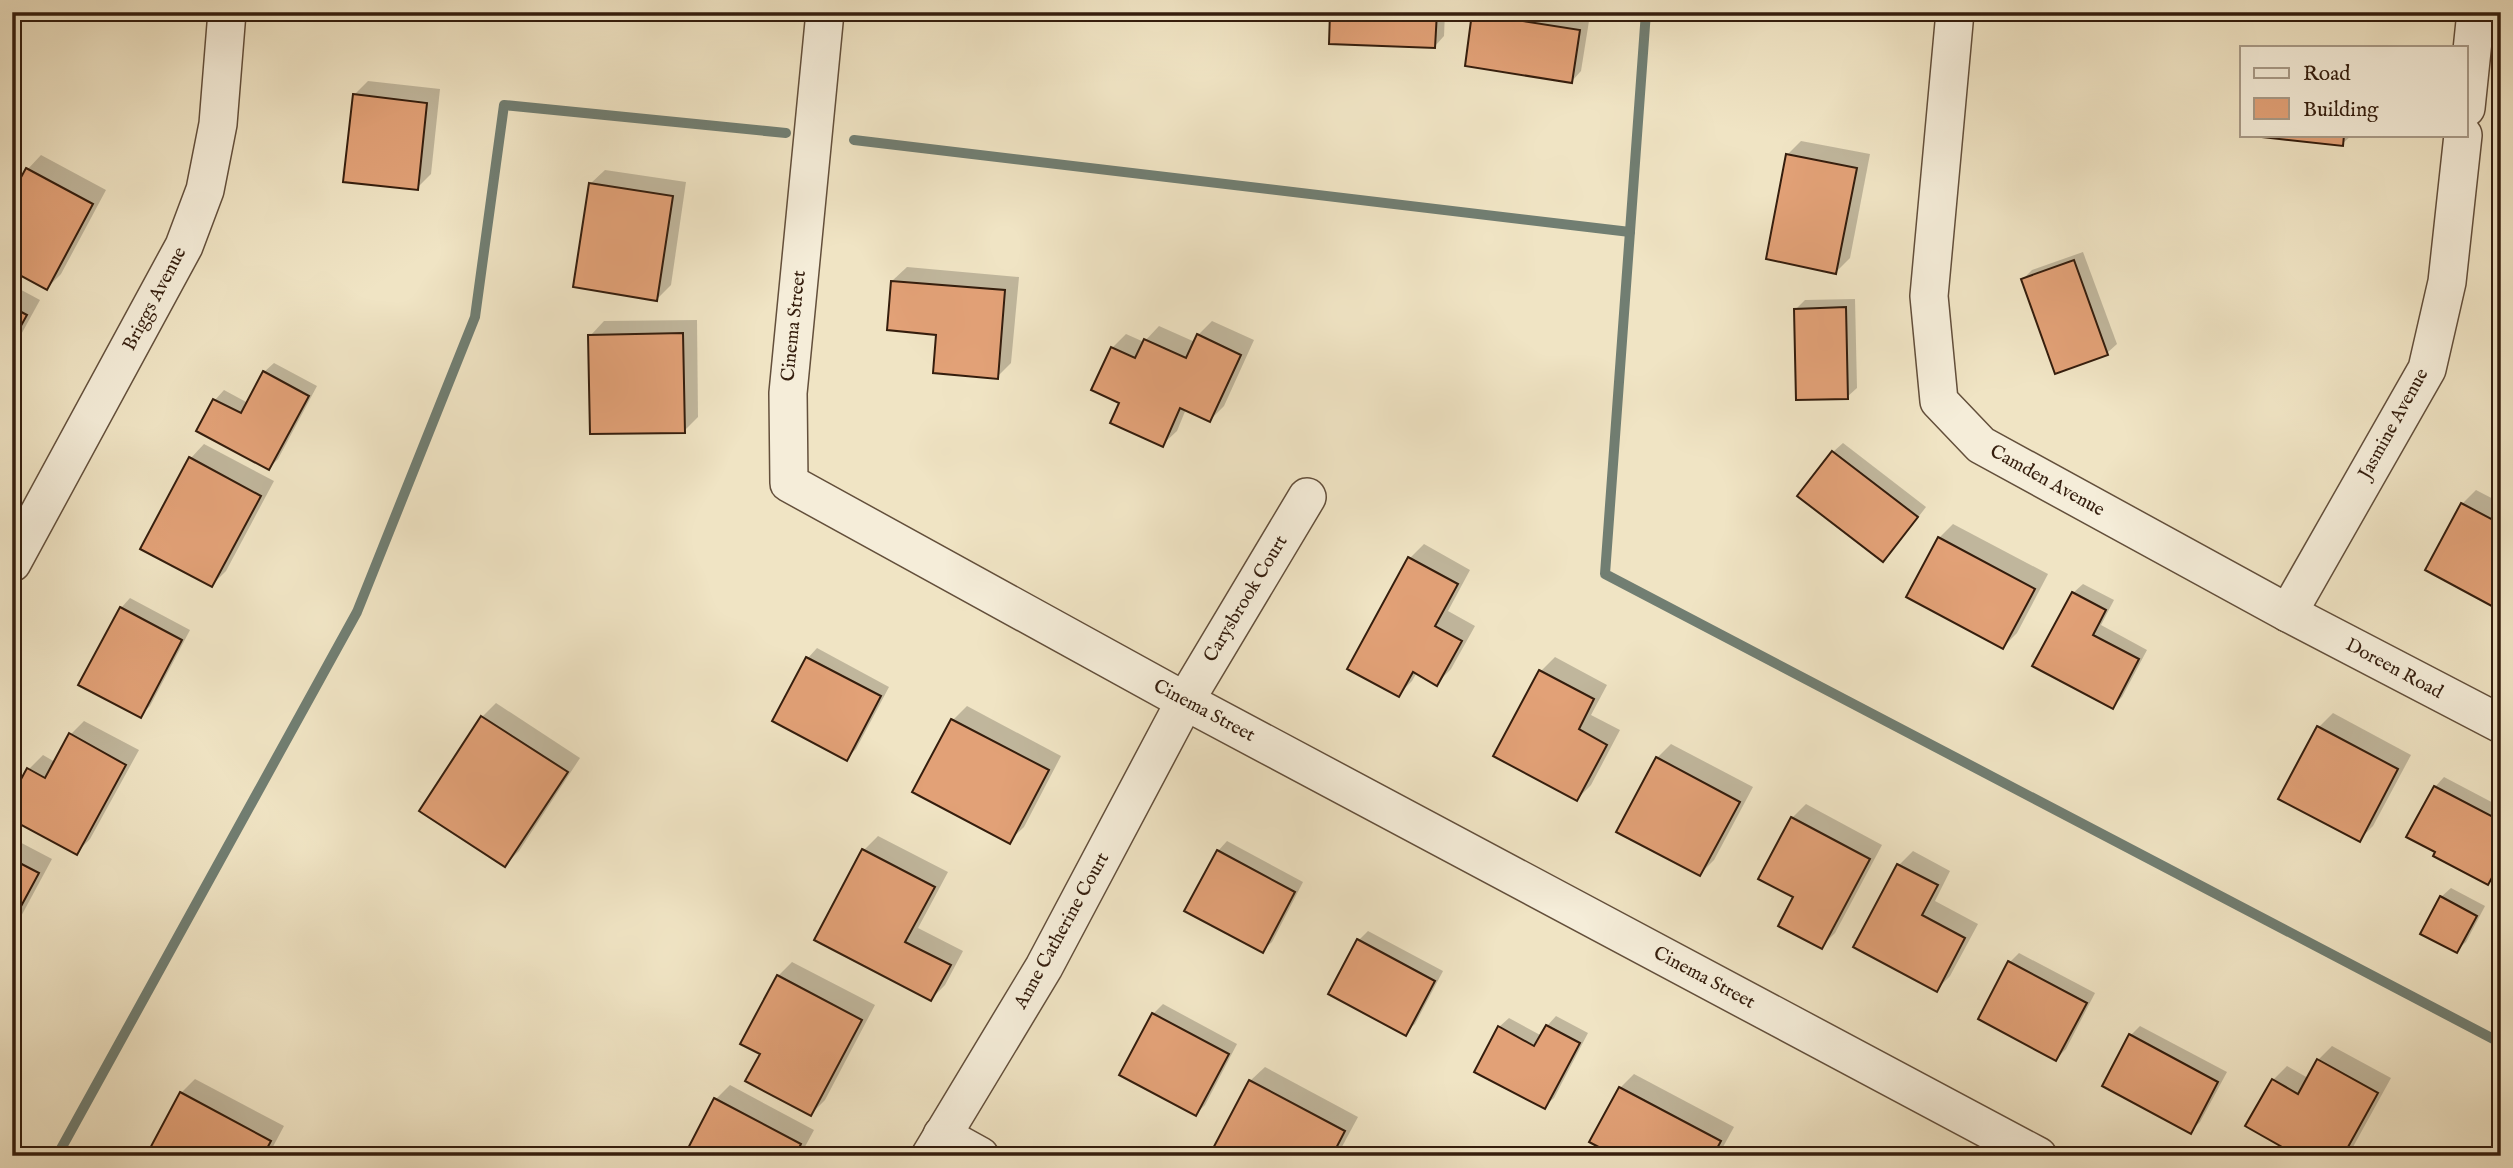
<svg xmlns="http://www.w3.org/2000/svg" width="2513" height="1168" viewBox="0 0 2513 1168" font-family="'IM FELL English',serif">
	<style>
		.shadow { fill: #0003 }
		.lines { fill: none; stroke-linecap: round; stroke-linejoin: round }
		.stream { stroke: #717e72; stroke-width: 10 }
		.building { fill: #e2a177; stroke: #341d0d; stroke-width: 2 }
		.street-casing { stroke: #634f3b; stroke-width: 40 }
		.street { stroke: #f5edd9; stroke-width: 37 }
		.labels { text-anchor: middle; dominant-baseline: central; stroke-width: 5; stroke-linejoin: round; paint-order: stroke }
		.street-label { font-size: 19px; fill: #341d0d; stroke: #f5edd9 }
	</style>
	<rect width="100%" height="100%" fill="#f0e4c4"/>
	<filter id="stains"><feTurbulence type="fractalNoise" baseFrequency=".00286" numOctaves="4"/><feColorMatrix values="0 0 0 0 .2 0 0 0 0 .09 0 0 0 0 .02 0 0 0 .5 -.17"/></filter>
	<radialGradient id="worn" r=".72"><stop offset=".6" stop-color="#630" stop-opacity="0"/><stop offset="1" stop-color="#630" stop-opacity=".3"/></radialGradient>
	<!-- shadow -->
	<g class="shadow">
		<polygon points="1331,12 1445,12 1444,36 1435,46"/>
		<polygon points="1476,12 1532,12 1589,21 1581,71 1572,81 1474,14"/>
		<polygon points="368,81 440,89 431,174 417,188 354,95"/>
		<polygon points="2248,135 2352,135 2342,144"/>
		<polygon points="1801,141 1870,154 1850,258 1836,272 1787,155"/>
		<polygon points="41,155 106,190 61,274 47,288 12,269 12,190 16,191 27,170"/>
		<polygon points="605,170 686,182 671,285 657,299 590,184"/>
		<polygon points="2083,252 2117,344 2107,353 2023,279 2032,270"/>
		<polygon points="907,267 1019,277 1011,363 997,377 892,281"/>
		<polygon points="12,285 40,300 12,351"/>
		<polygon points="1855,299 1857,388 1847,397 1796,309 1805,300"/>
		<polygon points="697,320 698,417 684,431 590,336 604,321"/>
		<polygon points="1212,321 1254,340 1224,406 1210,420 1186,409 1177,431 1162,445 1122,402 1112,348 1126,334 1144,342 1159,326 1195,342 1198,335"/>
		<polygon points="274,363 317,386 278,459 269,468 198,431 215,400 224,390 248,403 264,372"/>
		<polygon points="1843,443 1926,507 1892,551 1833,452"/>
		<polygon points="204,444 274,481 226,571 212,585 190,459"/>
		<polygon points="2476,490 2501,503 2501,609 2462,504"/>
		<polygon points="1953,524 2048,574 2017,633 2003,647 1939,538"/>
		<polygon points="1424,544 1470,570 1448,611 1475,626 1451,669 1437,683 1417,672 1412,681 1398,695 1410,558"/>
		<polygon points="2083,584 2114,600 2101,625 2147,650 2122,697 2112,707 2073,593"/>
		<polygon points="130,598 190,630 150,706 140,716 121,608"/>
		<polygon points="817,648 889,687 856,749 847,758 774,720 808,658"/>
		<polygon points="1555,657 1607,685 1591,715 1620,730 1591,785 1577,799 1541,671"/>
		<polygon points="496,703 580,758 519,851 505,865 421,810 482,717"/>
		<polygon points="967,706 1061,756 1024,827 1009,841 915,791 953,720"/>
		<polygon points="2333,713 2411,755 2373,826 2359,840 2319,727"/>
		<polygon points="84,721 139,750 90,839 76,853 29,769 43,755 55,762 70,735"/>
		<polygon points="1671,744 1753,787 1714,860 1700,874 1657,758"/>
		<polygon points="2444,777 2501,807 2501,866 2488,883 2438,851 2435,787"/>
		<polygon points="1806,804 1882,845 1835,933 1821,947 1796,897 1792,818"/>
		<polygon points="878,836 948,872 918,928 963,951 945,985 931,999 816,940 864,850"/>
		<polygon points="12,838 52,859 12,933"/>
		<polygon points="1227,841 1303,882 1272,942 1262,951 1218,851"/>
		<polygon points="1913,851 1950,871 1935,901 1978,924 1950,976 1936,990 1899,865"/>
		<polygon points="2451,888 2485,906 2466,942 2456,951 2441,897"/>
		<polygon points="1368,931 1443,971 1415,1024 1405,1033 1358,941"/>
		<polygon points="2019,953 2095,993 2066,1049 2056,1059 2010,962"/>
		<polygon points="792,962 875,1005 825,1100 811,1114 762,1053 743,1043 778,976"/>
		<polygon points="1163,1004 1237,1044 1205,1105 1196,1114 1153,1014"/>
		<polygon points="1556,1016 1588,1033 1554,1098 1544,1107 1499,1027 1509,1018 1542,1036 1547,1026"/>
		<polygon points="2140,1026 2227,1072 2200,1122 2191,1131 2131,1035"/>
		<polygon points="2332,1046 2391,1078 2348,1156 2302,1156 2273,1080 2287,1066 2308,1078 2318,1060"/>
		<polygon points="1265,1067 1358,1117 1337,1156 1211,1156 1250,1081"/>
		<polygon points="1634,1074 1734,1127 1718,1156 1619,1156 1620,1088"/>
		<polygon points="195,1079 284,1126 268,1156 158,1156 181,1093"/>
		<polygon points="730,1085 814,1130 800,1156 686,1156 716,1099"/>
	</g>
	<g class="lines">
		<!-- stream -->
		<g class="stream">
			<polyline points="1646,12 1605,574 2501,1043"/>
			<polyline points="854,140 1630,232"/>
			<polyline points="57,1156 357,612 475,317 504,105 786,133"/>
		</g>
	</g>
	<!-- building -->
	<g class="building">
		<polygon points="1117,12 1156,12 1155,18"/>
		<polygon points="1330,12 1437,12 1435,48 1329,44"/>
		<polygon points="1472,13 1580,30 1572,83 1465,66"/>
		<polygon points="353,94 427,103 418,190 343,182"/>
		<polygon points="2244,135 2344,135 2343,146"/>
		<polygon points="1786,154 1857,168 1836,274 1766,259"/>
		<polygon points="26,168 93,204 47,290 12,271 12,194"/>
		<polygon points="589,183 673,196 657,301 573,287"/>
		<polygon points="2074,260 2108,355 2055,374 2021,279"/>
		<polygon points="891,281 1005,290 998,379 933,373 936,335 887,330"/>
		<polygon points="12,307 27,315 12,342"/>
		<polygon points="1846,307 1848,399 1796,400 1794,309"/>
		<polygon points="683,333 685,433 590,434 588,335"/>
		<polygon points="1197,334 1241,355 1210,422 1180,408 1163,447 1110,423 1119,403 1091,390 1111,347 1135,358 1144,339 1186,358"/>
		<polygon points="263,371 309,396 269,470 196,431 213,399 241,413"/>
		<polygon points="1832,451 1918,517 1883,562 1797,496"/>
		<polygon points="189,457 261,496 212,587 140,549"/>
		<polygon points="2461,503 2501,524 2501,611 2425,570"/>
		<polygon points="1938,537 2035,589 2003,649 1906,597"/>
		<polygon points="1408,557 1458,584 1435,626 1462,641 1437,686 1413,672 1399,697 1347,669"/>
		<polygon points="2072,592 2106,610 2093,635 2139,659 2113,709 2032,666"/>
		<polygon points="120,607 182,640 141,718 78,685"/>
		<polygon points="806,657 881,696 847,761 772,721"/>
		<polygon points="1539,670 1594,699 1579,729 1607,745 1577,801 1493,756"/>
		<polygon points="481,716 568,772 505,867 419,811"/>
		<polygon points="951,719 1049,770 1010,844 912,792"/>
		<polygon points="2317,726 2398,769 2360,842 2278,799"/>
		<polygon points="69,733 126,765 77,855 12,820 12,796 27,768 45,778"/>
		<polygon points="1656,757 1740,802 1700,876 1616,832"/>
		<polygon points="2434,786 2501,821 2501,861 2488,885 2433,856 2435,852 2406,837"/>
		<polygon points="1791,817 1870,859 1822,949 1778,926 1793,897 1758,879"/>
		<polygon points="862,849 935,887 905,942 951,965 931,1001 814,940"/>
		<polygon points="1217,850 1295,892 1263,953 1184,911"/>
		<polygon points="12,859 39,873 12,923"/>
		<polygon points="1897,864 1938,885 1922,915 1965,938 1937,992 1853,947"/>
		<polygon points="2440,896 2477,916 2457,953 2420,934"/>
		<polygon points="1357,939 1435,981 1406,1036 1328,994"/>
		<polygon points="2008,961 2087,1003 2056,1061 1978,1019"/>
		<polygon points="777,975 862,1020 811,1116 745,1081 760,1054 740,1044"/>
		<polygon points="1152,1013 1229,1054 1196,1116 1119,1075"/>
		<polygon points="1546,1025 1580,1043 1545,1109 1474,1072 1498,1026 1534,1046"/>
		<polygon points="2129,1034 2218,1082 2191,1134 2102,1086"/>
		<polygon points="2317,1059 2378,1093 2343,1156 2298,1156 2245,1126 2272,1079 2298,1094"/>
		<polygon points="1249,1080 1345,1131 1332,1156 1209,1156"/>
		<polygon points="1619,1087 1721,1141 1713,1156 1616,1156 1589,1142"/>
		<polygon points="180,1092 271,1141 263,1156 155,1156 148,1152"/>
		<polygon points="714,1098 801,1144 795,1156 684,1156"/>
	</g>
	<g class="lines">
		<defs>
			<g id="street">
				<polyline points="825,12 788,393 789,483 1185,701 2038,1156"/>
				<polyline points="1955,12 1929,296 1939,401 1981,445 2288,613 2501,724"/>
				<polyline points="2466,108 2476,12"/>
				<polyline points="12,563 184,246 205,190 218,124 227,12"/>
				<polyline points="2288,613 2427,369 2447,282 2463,135"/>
				<polyline points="942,1135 980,1156"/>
				<polyline points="930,1156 1044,967 1185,701 1307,497"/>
			</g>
		</defs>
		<!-- street casing -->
		<use href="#street" class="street-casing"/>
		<!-- street -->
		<use href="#street" class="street"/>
	</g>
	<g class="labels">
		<!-- street labels -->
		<g class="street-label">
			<text transform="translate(155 299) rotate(-62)">Briggs Avenue</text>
			<text transform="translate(794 326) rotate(-84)">Cinema Street</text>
			<text transform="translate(2394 424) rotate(-61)">Jasmine Avenue</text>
			<text transform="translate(2047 481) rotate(29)">Camden Avenue</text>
			<text transform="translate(1246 599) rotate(-59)">Carysbrook Court</text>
			<text transform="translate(2394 669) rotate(28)">Doreen Road</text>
			<text transform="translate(1204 711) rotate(28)">Cinema Street</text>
			<text transform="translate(1062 931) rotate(-61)">Anne Catherine Court</text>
			<text transform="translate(1704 978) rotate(28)">Cinema Street</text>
		</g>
	</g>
	<!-- margin -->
	<rect width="2513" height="1168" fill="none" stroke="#f0e4c4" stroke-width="42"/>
	<rect x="14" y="14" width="2485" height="1140" fill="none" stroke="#341d0d" stroke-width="3.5"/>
	<rect x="21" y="21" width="2471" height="1126" fill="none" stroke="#341d0d" stroke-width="2"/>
	<!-- legend -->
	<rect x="2240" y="46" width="228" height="91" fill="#f5edd9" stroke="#a89a87" stroke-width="2"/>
	<rect x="2254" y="68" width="35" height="10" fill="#f5edd9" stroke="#a89a87" stroke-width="2"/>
	<text x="2303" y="80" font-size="21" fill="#341d0d">Road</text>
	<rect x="2254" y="98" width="35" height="21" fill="#e2a177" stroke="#a89a87" stroke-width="2"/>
	<text x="2303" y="116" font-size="21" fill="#341d0d">Building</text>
	<rect width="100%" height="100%" filter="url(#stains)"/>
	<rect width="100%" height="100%" fill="url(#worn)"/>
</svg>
